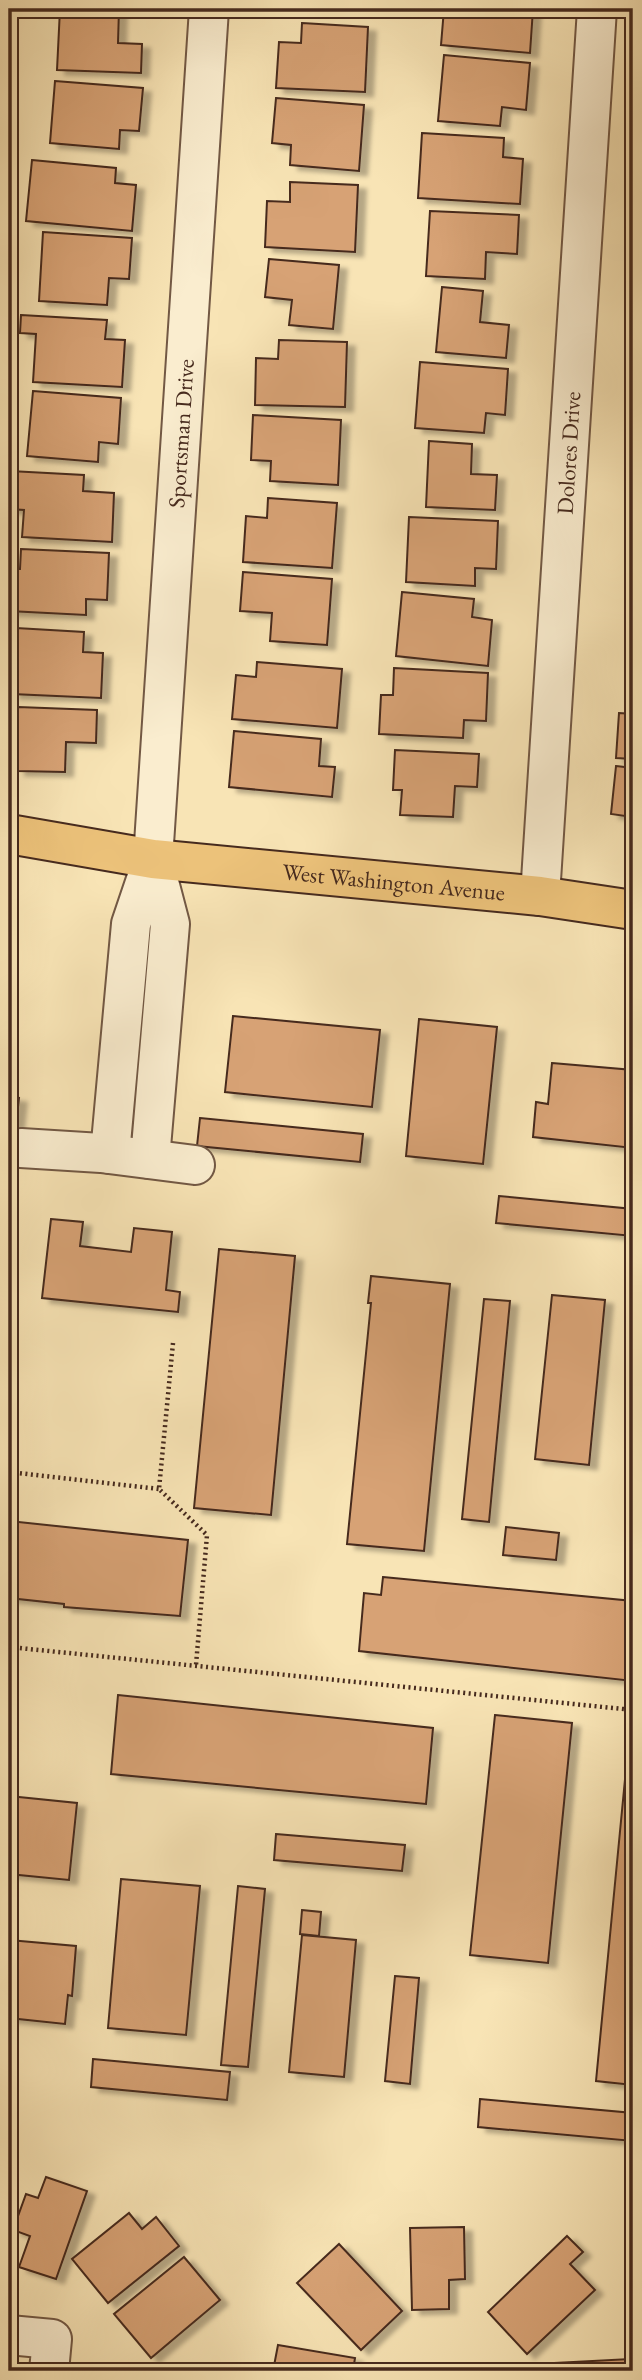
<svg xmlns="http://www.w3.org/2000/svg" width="642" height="2380" viewBox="0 0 642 2380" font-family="'EB Garamond',serif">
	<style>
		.building { fill: #d7a275; stroke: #462a1e; stroke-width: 2; filter: url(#shadow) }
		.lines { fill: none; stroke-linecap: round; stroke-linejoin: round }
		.minor-casing { stroke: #725844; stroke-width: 42 }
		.major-casing { stroke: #462a1e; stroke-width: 42 }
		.path { stroke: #462a1e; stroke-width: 4.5; stroke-dasharray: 2 3.5; stroke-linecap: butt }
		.minor { stroke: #faedcf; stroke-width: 38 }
		.major { stroke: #ecc27a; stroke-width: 38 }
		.labels { text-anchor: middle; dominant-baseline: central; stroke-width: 6; stroke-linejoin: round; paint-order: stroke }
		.street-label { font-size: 23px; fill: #462a1e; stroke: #faedcf }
	</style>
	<defs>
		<filter id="shadow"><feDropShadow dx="8" dy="4.5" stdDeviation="2" flood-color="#0004"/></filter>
	</defs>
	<rect width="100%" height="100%" fill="#f8e4b5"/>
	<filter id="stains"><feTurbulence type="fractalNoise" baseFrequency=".00286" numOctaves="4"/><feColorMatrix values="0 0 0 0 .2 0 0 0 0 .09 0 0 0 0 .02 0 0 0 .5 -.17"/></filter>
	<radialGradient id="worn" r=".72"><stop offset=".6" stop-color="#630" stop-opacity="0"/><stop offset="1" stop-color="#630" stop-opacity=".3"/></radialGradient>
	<!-- building -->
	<g class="building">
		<polygon points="60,9 119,9 118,43 142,44 141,73 57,70"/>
		<polygon points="444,9 533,9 530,53 441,45"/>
		<polygon points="302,23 368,27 365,92 276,88 279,42 301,43"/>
		<polygon points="444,55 530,63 526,110 502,107 500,126 438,121"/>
		<polygon points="55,81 143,88 139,131 120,130 119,149 50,143"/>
		<polygon points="276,98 364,105 359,171 290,165 291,145 272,143"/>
		<polygon points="422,133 504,138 503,157 523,159 520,204 418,198"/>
		<polygon points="32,160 116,168 115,183 136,185 132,231 26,221"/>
		<polygon points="290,182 358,185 355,252 265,247 267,201 290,202"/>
		<polygon points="430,211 519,215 517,254 486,252 485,279 426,276"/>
		<polygon points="43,232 132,238 129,279 109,278 107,305 39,301"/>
		<polygon points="269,259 339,265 333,329 289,325 292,300 265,297"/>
		<polygon points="442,287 483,291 480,322 509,325 506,358 436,352"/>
		<polygon points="21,315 107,320 105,339 125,340 122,387 33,382 36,334 20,333"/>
		<polygon points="279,340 347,342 345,407 255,405 256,358 278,359"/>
		<polygon points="420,362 508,369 505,415 486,413 484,433 415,428"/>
		<polygon points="33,391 121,398 118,444 99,442 98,462 27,456"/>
		<polygon points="253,415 341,420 338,485 270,481 271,461 251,460"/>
		<polygon points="429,441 472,444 471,474 497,475 495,510 426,507"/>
		<polygon points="10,471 84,475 83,491 114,493 112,542 22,537 24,510 9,509"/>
		<polygon points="268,498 337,503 332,568 243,562 246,516 267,518"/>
		<polygon points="409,517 498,521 496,569 475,568 475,586 406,582"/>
		<polygon points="21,549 109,553 107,600 86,599 86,615 9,611 9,569 20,569"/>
		<polygon points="630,552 633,552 633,598 626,598"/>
		<polygon points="243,572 332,579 327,645 270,641 272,613 240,611"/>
		<polygon points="402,592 474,599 472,617 492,620 488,666 396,656"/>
		<polygon points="631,611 633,611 633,645 627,645"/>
		<polygon points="16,628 84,632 83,652 103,653 101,698 12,694"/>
		<polygon points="257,662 342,669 337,728 232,719 236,675 256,677"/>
		<polygon points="394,668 488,673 486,721 464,720 463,738 379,734 381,695 393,695"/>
		<polygon points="18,707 97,710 96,743 66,742 65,772 17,771"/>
		<polygon points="619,713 633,714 633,759 616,758"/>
		<polygon points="234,731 321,739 319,766 335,767 332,797 229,787"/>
		<polygon points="395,750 479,754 477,787 455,786 453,817 400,815 402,790 393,790"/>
		<polygon points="616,766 633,768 633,835 633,817 611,814"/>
		<polygon points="233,1016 380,1030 372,1107 225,1092"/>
		<polygon points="419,1019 497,1027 483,1164 406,1156"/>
		<polygon points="552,1063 633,1070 633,1148 533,1137 536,1102 548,1104"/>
		<polygon points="9,1097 19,1098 16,1125 9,1125"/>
		<polygon points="200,1118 363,1134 360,1162 197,1146"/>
		<polygon points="499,1196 633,1209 633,1236 496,1223"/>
		<polygon points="51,1219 83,1222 80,1246 131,1252 134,1228 172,1232 166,1290 180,1292 178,1312 42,1298"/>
		<polygon points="219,1249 295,1256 271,1515 194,1508"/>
		<polygon points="371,1276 450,1284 424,1551 347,1544 371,1303 368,1303"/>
		<polygon points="552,1295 605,1300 589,1465 535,1459"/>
		<polygon points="484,1299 510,1301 489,1522 462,1519"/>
		<polygon points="9,1521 188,1540 180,1616 64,1607 64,1604 9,1598"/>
		<polygon points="506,1527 559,1533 556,1560 503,1555"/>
		<polygon points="383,1577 633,1601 633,1681 359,1651 364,1593 381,1595"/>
		<polygon points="118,1695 433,1728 426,1804 111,1774"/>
		<polygon points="495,1715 572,1723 548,1963 470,1955"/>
		<polygon points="626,1769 633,1769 633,2085 596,2081"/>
		<polygon points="9,1796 77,1803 69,1880 9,1874"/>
		<polygon points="276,1834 405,1845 402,1871 274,1860"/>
		<polygon points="121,1879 200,1886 186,2035 108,2028"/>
		<polygon points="238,1886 265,1889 248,2067 221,2065"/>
		<polygon points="302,1910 321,1912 319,1936 300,1934"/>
		<polygon points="302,1935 356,1940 344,2077 289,2072"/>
		<polygon points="9,1940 76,1946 72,1996 68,1995 65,2024 9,2018"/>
		<polygon points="395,1976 419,1978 410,2084 385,2081"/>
		<polygon points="93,2059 230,2072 227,2100 91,2087"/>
		<polygon points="480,2099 633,2113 633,2141 478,2127"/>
		<polygon points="46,2177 87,2191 56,2279 19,2267 30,2236 13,2230 26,2194 38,2198"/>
		<polygon points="129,2213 142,2229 156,2217 179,2246 108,2303 72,2259"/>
		<polygon points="464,2227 465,2279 449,2280 449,2309 412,2310 410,2228"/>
		<polygon points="567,2236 583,2252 570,2264 595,2290 527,2354 488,2312"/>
		<polygon points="339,2244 402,2311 361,2350 297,2283"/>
		<polygon points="184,2257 220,2300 151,2358 114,2314"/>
		<polygon points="278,2345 355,2358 353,2371 273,2371"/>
		<polygon points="630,2359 630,2371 537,2371 536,2364"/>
	</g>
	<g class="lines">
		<defs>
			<g id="minor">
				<path id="s1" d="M 540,896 L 597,9"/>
				<polyline points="21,1148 101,1153 195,1165"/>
				<path id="s2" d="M 110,1154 L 131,924 L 153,859 L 209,9"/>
				<polyline points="150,1159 170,924 153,859"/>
				<polyline points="9,2335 52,2339 49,2371"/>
			</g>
			<g id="major">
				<path id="s3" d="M 9,834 L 153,859 L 540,896 L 633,910"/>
			</g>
		</defs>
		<!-- minor casing -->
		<use href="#minor" class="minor-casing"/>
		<!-- major casing -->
		<use href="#major" class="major-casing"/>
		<!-- path -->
		<g class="path">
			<polyline points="173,1343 159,1489 207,1535 196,1665"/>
			<polyline points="9,1472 159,1489"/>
			<polyline points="9,1647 633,1710"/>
		</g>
		<!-- minor -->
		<use href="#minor" class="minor"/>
		<!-- major -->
		<use href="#major" class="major"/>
	</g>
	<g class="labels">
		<!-- street labels -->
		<g class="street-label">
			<text stroke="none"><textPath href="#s2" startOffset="726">Sportsman Drive</textPath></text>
			<text stroke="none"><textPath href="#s1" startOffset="444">Dolores Drive</textPath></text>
			<text stroke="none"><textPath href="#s3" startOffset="388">West Washington Avenue</textPath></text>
		</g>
	</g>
	<!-- margin -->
	<rect width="642" height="2380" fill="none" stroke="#f8e4b5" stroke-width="35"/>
	<rect x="10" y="10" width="621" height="2359" fill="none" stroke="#462a1e" stroke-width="3.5"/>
	<rect x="18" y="18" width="607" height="2345" fill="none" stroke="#462a1e" stroke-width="2"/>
	<rect width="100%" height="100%" filter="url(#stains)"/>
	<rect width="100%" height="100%" fill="url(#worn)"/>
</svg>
